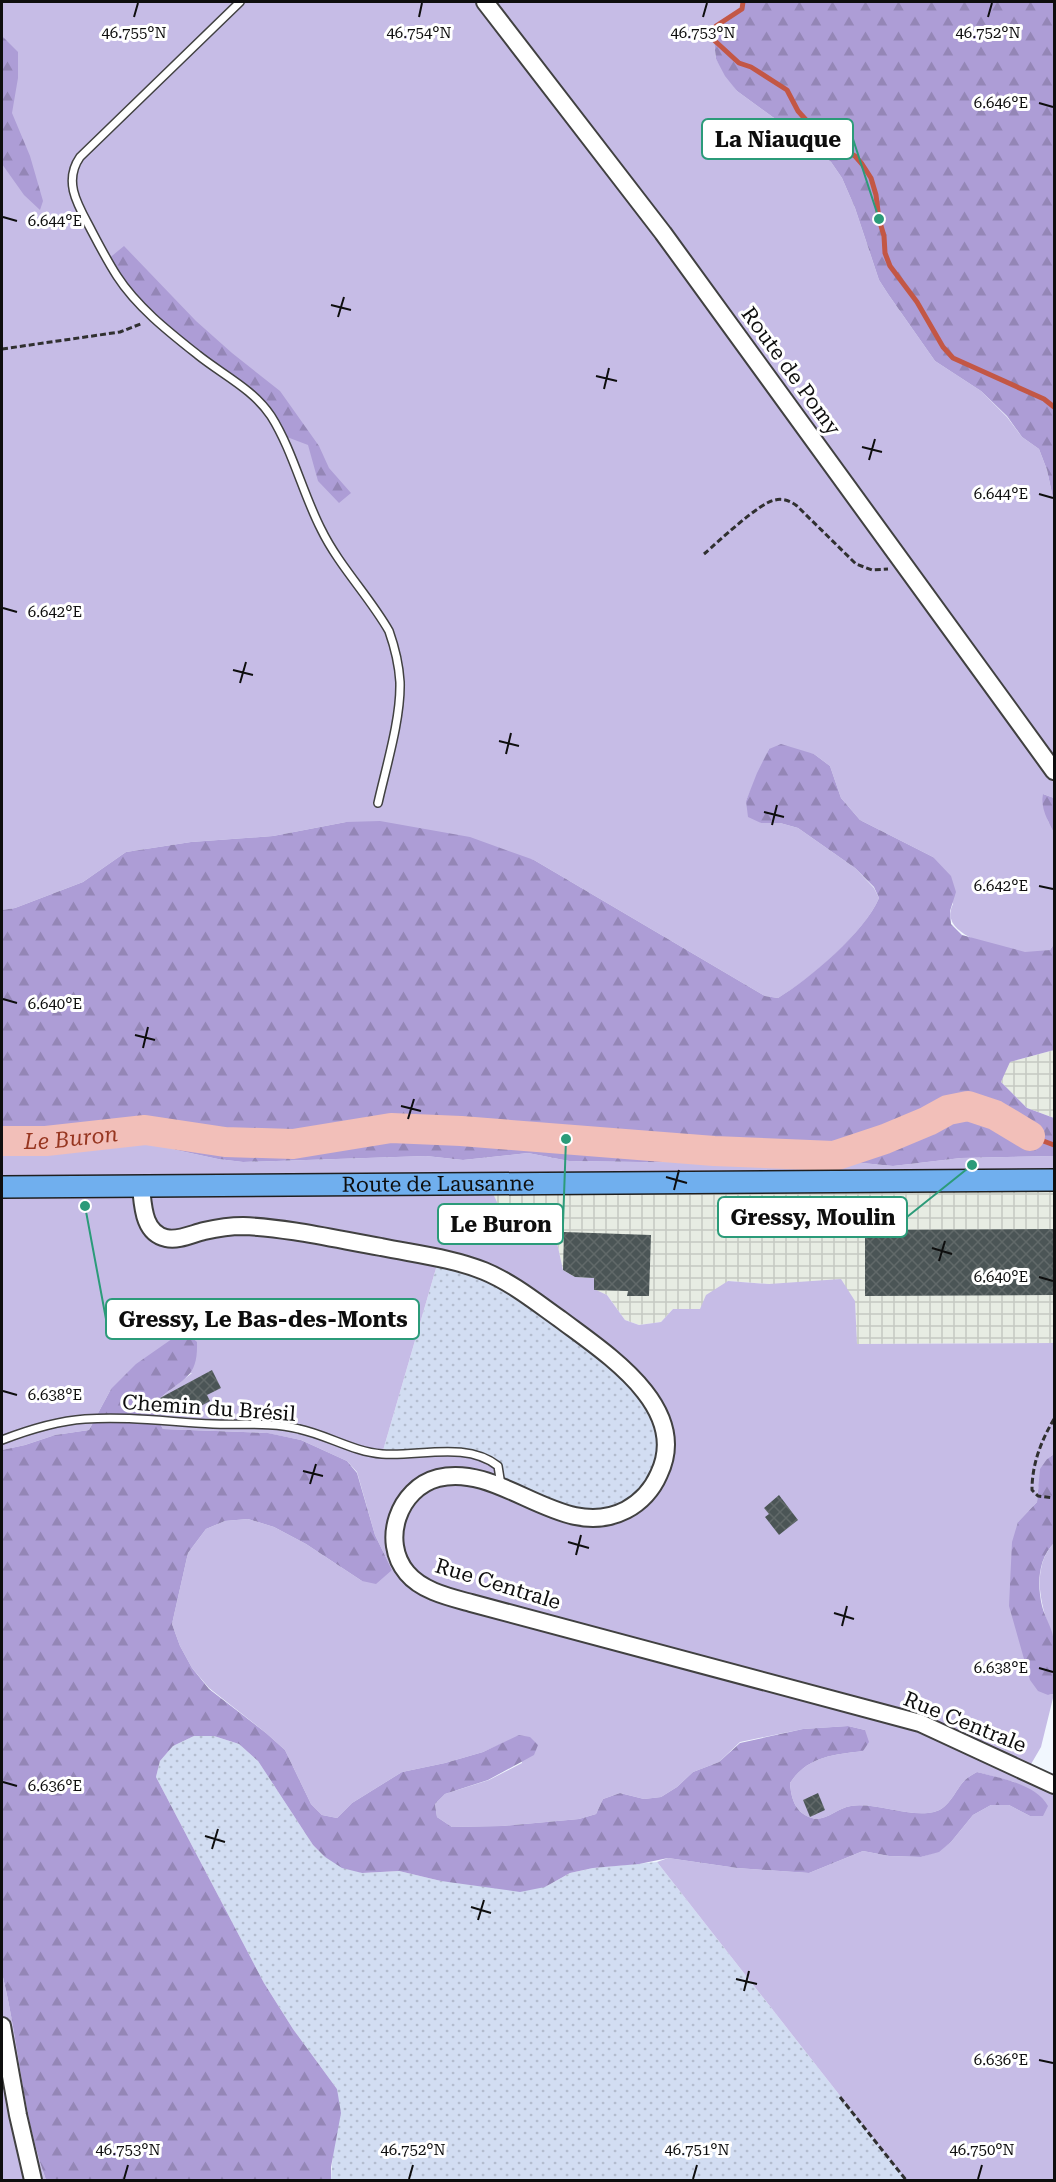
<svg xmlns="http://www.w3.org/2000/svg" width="1056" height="2182" viewBox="0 0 1056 2182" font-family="'Roboto Serif',serif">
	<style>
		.industrial { fill: url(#industrial-grid) }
		.farmland { fill: url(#farmland-dots) }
		.green { fill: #c6bce6; fill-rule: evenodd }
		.forest { fill: url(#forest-firs) }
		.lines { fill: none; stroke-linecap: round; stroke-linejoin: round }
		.stream { stroke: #c35745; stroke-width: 5 }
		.river { stroke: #f2bfb9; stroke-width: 30 }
		.building { fill: url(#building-cross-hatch) }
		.service-casing { stroke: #414141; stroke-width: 10 }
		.tertiary-casing { stroke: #414141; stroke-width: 20 }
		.primary-casing { stroke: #1f1f1f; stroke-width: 24 }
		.path { stroke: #303030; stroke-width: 3; stroke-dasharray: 6 3; stroke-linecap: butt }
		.service { stroke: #fff; stroke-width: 7 }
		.tertiary { stroke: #fff; stroke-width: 16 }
		.primary { stroke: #70afee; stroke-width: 21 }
		.ticks { fill: none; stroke: #0e0e0e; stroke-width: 2 }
		.labels { text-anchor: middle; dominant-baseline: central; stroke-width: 6; stroke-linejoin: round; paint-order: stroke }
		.street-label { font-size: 21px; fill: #0e0e0e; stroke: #fff }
		.water-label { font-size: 22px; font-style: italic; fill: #973620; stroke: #fff }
		.ticks-label { font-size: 15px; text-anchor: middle; fill: #0e0e0e; stroke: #fff; stroke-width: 6; stroke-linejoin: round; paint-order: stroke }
		.leader { fill: none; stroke: #2b9b79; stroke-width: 2 }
		.callout-dot { fill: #2b9b79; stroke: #fff; stroke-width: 2 }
		.callout { fill: #fff; stroke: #2b9b79; stroke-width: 2 }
		.callout-label { font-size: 22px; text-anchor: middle; font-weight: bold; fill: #0e0e0e }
	</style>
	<defs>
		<pattern id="industrial-grid" width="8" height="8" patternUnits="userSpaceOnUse" patternTransform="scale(1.5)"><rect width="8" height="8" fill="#e7ece3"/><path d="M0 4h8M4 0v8" fill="none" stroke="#c5c9c2"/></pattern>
		<pattern id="farmland-dots" width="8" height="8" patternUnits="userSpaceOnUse" patternTransform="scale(1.5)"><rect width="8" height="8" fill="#d2ddf2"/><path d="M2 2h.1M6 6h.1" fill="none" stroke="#b3bcce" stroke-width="1.8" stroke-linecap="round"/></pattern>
		<pattern id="forest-firs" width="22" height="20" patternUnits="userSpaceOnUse" patternTransform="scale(1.5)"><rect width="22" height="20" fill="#ad9dd6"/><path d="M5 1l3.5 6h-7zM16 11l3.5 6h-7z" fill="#9486b6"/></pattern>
		<pattern id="building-cross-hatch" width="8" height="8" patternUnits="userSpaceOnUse" patternTransform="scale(1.5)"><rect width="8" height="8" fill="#4b5556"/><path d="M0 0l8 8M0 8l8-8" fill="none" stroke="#616969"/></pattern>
	</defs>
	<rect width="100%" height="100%" fill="#f1f7fe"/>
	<!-- industrial -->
	<g class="industrial">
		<polygon points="1054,1050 1054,1118 1027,1108 1001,1082 1009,1062"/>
		<polygon points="1054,1180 1054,1343 856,1344 855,1301 769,1284 728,1281 700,1310 673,1309 661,1322 639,1325 625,1320 607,1295 594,1290 594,1278 575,1277 563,1270 558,1247 551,1232 504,1217 488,1184"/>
	</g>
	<!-- farmland -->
	<g class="farmland">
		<polygon points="439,1258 467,1265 596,1347 664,1425 648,1493 599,1518 382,1454"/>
		<polygon points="194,1736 214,1736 239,1744 258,1761 313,1845 325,1857 362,1873 399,1871 441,1881 545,1887 570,1873 593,1868 657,1862 906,2180 331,2180 337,2089 293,2029 264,1983 156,1777 160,1761 173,1746"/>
	</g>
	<!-- green -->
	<g class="green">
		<path d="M 2,2 L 743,2 L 742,9 L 716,26 L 713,33 L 716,59 L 737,91 L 803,139 L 831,162 L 842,178 L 855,208 L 879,280 L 888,294 L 935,361 L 981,391 L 1007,417 L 1022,437 L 1039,449 L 1047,470 L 1054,503 L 1054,798 L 1043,794 L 1048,821 L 1054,833 L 1054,944 L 1050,950 C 1042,952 1035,953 1027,953 C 1004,950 936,937 953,904 L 933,857 L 860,820 L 841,798 L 830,766 L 814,754 L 769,749 L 746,801 L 761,823 L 780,823 L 798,828 L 855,868 L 874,888 L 879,898 C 865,932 810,979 778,998 L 765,996 L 534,860 L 346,822 L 273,836 L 191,842 L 126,852 L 83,882 L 15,908 L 2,910 Z"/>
		<path d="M 145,1130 L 176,1150 L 218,1159 L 243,1162 L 426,1156 L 463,1160 L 528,1153 L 569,1161 L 783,1164 L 821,1159 L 893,1166 L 961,1158 L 1054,1156 L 1054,1180 L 489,1185 L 504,1217 L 551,1232 L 558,1247 L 563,1270 L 575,1277 L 594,1278 L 594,1289 L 607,1295 L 625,1320 L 639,1325 L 661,1322 L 673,1309 L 700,1309 L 706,1295 L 728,1281 L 769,1284 L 841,1279 L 855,1301 L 857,1344 L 1054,1343 L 1054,1454 L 1047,1459 L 1038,1489 L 1037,1502 L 1018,1522 L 1048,1695 L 1054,1694 L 1041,1747 L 1027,1771 L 1054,1785 L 1054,2180 L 906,2180 L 657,1862 L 668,1858 L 737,1868 L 809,1873 L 863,1851 L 889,1856 L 921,1857 L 939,1851 L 951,1842 L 973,1815 L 991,1805 L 1009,1805 L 1030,1816 L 1043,1816 L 1014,1782 L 977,1772 C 973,1774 968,1777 965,1780 C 955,1790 950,1808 934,1812 C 910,1818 875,1802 851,1806 C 836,1808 824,1824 809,1817 C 794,1811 791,1796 790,1783 C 808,1756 833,1755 863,1751 L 865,1730 L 848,1726 L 803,1729 L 740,1742 L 719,1762 L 693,1772 L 677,1787 L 661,1797 L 644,1799 L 620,1793 L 603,1799 L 596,1814 L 579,1819 L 502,1826 L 452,1827 L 437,1817 L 435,1804 L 445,1794 L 489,1780 L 522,1763 L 519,1736 L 483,1752 L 445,1763 L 402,1772 L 352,1803 L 337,1818 L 322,1815 L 311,1804 L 285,1750 L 266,1733 L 209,1688 L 192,1668 L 180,1646 L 172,1624 L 188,1553 L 206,1529 L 225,1521 L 248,1519 L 274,1527 L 306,1544 L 362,1581 L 392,1570 L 375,1535 L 357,1472 L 347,1461 L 301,1440 L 267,1433 L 163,1429 L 158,1420 L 160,1398 L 192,1373 L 111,1389 L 89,1430 L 55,1435 L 25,1445 L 2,1450 L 2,1141 L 46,1141 ZM 439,1258 L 535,1301 L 658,1411 L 663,1467 L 623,1511 L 549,1507 L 502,1487 L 498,1466 L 470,1454 L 382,1454 Z"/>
		<path d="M 1054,1543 L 1054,1640 C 1042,1611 1029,1569 1054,1543 Z"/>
		<path d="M 2,1973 C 19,2041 22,2114 46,2180 L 2,2180 Z"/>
	</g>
	<!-- forest -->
	<g class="forest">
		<polygon points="743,2 1054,2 1054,503 1047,470 1039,449 1022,437 1007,416 981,391 935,361 888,294 879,280 855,208 842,178 831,162 803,139 737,91 725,76 716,59 713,33 716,26 742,9"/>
		<polygon points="2,36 18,52 18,78 12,113 30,156 43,201 40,210 24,195 2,164"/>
		<polygon points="124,246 196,321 232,353 280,391 319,446 329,468 351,493 339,503 318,481 308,445 279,434 262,404 152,317 107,260"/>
		<path d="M 781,744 L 814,754 L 830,766 L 841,798 L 860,820 L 933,857 L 951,876 L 956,892 L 950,911 L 951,924 L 962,935 L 1025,952 L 1050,950 L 1054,944 L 1054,1050 L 1010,1062 L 1001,1082 L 1027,1108 L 1054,1118 L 1054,1156 L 961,1158 L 893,1166 L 821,1159 L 783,1164 L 569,1161 L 528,1153 L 463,1160 L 426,1156 L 243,1162 L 218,1159 L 176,1150 L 145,1130 L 46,1141 L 2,1141 L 2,910 L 15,908 L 83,882 L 126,852 L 191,842 L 273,836 L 346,822 L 380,821 L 470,837 L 534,860 L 765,996 L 778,998 C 809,979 865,932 879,898 L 874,887 L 855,868 L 798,828 L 780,823 L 761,823 L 748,817 L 746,801 L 757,773 L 769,749 Z"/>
		<path d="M 1043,794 L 1054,798 L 1054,833 C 1048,821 1040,807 1043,794 Z"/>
		<path d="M 179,1334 L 188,1334 L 197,1342 C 198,1377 185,1377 160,1398 L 158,1420 L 163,1429 L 268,1433 L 301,1440 L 347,1461 L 357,1473 L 375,1535 L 392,1570 L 376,1584 L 362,1581 L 306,1544 L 274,1527 L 248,1519 L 225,1521 L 206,1529 L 188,1553 L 172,1624 L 180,1646 L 192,1668 L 209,1689 L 266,1733 L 285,1750 L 311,1804 L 322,1815 L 337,1818 L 352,1803 L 402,1772 L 445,1763 L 483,1752 L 519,1735 L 530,1737 L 538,1745 L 534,1755 L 488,1780 L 445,1794 L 435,1804 L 437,1817 L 452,1827 L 502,1826 L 579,1819 L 596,1814 L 603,1799 L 620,1793 L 644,1799 L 661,1797 L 677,1787 L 693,1772 L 719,1762 L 740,1743 L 803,1729 L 848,1726 L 865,1730 L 869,1742 L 863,1751 C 833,1755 808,1756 790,1783 C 791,1796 794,1811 809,1817 C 824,1824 836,1808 851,1806 C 875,1802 910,1818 934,1812 C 950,1808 955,1790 965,1780 C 968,1777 973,1774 977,1772 C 1000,1778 1036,1784 1048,1806 L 1043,1816 L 1030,1816 L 1009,1805 L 991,1805 L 973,1815 L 951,1842 L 939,1852 L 921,1857 L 889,1856 L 863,1851 L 809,1873 L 737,1868 L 668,1858 L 639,1864 L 593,1868 L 570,1873 L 545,1887 L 520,1892 L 441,1881 L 399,1871 L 362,1873 L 342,1868 L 325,1857 L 313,1845 L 258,1761 L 239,1744 L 214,1736 L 194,1736 L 173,1746 L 160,1761 L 156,1777 L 264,1983 L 293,2029 L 337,2089 L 341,2113 L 331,2167 L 331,2180 L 46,2180 C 22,2115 19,2041 2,1973 L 2,1450 L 25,1445 L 55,1435 L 89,1430 L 111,1389 L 136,1364 Z"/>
		<path d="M 1054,1454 L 1054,1543 C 1038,1559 1037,1584 1042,1606 C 1045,1618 1053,1629 1054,1642 C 1056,1658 1055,1677 1054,1694 L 1048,1695 L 1038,1691 L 1030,1680 L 1009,1606 L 1012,1542 L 1018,1522 L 1037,1502 L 1040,1469 L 1047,1459 Z"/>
	</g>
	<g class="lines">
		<!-- stream -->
		<g class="stream">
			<polyline points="743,2 742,9 716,26 713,33 715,41 739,63 751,67 787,90 798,111 816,131 837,146 855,156 862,164 871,178 876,195 879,219 884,236 885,253 890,266 917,302 943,347 953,358 1044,399 1054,407"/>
			<polyline points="1030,1136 1054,1145"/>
		</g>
		<!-- river -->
		<path class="river" id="s1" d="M 2,1141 L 46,1141 L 145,1130 L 225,1142 L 293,1144 L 391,1128 L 461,1131 L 714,1151 L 834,1156 L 885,1139 L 928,1121 L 948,1110 L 968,1106 L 995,1115 L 1030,1136"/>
	</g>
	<!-- building -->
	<g class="building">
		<polygon points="1054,1229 1054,1295 865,1296 865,1230"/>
		<polygon points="564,1232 651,1235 649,1296 627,1296 628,1291 594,1290 594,1278 575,1277 563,1270"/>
		<polygon points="212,1370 221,1388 207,1395 210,1401 183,1416 179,1409 169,1415 160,1398"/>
		<polygon points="779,1495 798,1520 779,1535 765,1517 769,1514 764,1508"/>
		<polygon points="818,1793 825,1810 810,1817 803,1800"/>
	</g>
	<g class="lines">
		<defs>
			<g id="service">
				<path d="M 240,2 L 80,157 C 64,180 76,202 88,224 C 97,241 106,259 117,276 C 137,307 169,332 198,355 C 223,375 253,389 271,416 C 292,449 303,494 321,529 C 339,566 369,596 389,631 C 395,648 399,665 400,682 C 401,719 386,767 378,803"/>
				<path d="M 2,1440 C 28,1430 57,1421 85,1419 C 128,1416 170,1422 213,1424 C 241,1425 272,1422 299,1429 C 327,1435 354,1452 382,1454 C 419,1457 466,1441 498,1466 L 501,1485"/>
			</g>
			<g id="tertiary">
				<polyline points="485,2 663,233 1054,771"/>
				<path d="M 141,1187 C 143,1205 143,1233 166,1238 C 178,1241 192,1234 204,1231 C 217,1228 229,1226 243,1226 C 289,1228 335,1239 381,1247 C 415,1254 452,1258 484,1271 C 511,1282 536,1302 560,1319 C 605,1353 691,1407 659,1474 C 652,1490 641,1502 626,1510 C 562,1543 502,1462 438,1478 C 399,1488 380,1541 407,1573 C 422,1591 449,1597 471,1603 L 920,1723 L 1054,1785"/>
				<polyline points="2,2026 18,2115 33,2180"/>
			</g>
			<g id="primary">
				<path id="s2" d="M 2,1187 L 1054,1180"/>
			</g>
		</defs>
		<!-- service casing -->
		<use href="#service" class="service-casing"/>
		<!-- tertiary casing -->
		<use href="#tertiary" class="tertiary-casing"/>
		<!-- primary casing -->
		<use href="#primary" class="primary-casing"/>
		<!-- path -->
		<g class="path">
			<polyline points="2,349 120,332 143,323"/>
			<path d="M 704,554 C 718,542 760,502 775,500 C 783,498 791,501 797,506 L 856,564 L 872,570 L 888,569"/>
			<path d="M 1054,1419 C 1041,1441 1032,1464 1032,1490 L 1038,1496 L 1054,1498"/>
			<polyline points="840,2097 906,2180"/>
		</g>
		<!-- service -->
		<use href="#service" class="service"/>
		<!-- tertiary -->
		<use href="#tertiary" class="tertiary"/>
		<!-- primary -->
		<use href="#primary" class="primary"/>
	</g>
	<!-- ticks -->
	<path class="ticks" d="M 134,17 L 138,3M 419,17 L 422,3M 703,17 L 707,3M 988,17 L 992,3M 1039,103 L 1053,107M 3,217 L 17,221M 331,305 L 351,310M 338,317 L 344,297M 596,376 L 617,381M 604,389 L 609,368M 862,447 L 882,452M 869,460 L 875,439M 1039,494 L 1053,498M 3,608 L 17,612M 233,670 L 253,675M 240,683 L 246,662M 499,741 L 519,746M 506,754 L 511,733M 764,812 L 784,817M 772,825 L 777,805M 1039,886 L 1053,889M 3,999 L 17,1003M 135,1035 L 155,1040M 143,1048 L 148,1027M 401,1106 L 421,1111M 408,1119 L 414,1099M 666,1177 L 687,1183M 674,1190 L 679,1170M 932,1248 L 952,1254M 939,1261 L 945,1241M 1039,1277 L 1053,1281M 3,1391 L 17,1395M 303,1471 L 323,1476M 310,1484 L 316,1464M 568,1542 L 589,1548M 576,1555 L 581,1535M 834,1613 L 854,1619M 842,1626 L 847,1606M 1039,1668 L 1053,1672M 3,1782 L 17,1786M 205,1836 L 225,1842M 212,1849 L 218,1829M 471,1907 L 491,1913M 478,1920 L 484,1900M 736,1979 L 757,1984M 744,1991 L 749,1971M 1039,2060 L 1053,2063M 124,2179 L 128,2165M 409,2179 L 413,2165M 693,2179 L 697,2165M 978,2179 L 982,2165"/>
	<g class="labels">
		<!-- street labels -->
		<g class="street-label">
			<text transform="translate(791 371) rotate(54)">Route de Pomy</text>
			<text stroke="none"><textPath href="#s2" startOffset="436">Route de Lausanne</textPath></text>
			<text transform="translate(209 1408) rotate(4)">Chemin du Brésil</text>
			<text transform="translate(498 1584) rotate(17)">Rue Centrale</text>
			<text transform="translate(965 1722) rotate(22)">Rue Centrale</text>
		</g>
		<!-- water labels -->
		<g class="water-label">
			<text stroke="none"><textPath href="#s1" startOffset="69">Le Buron</textPath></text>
		</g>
	</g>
	<g class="ticks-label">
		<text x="134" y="38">46.755°N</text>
		<text x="419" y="38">46.754°N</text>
		<text x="703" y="38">46.753°N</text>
		<text x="988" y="38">46.752°N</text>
		<text x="1001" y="108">6.646°E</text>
		<text x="55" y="226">6.644°E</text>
		<text x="1001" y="499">6.644°E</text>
		<text x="55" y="617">6.642°E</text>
		<text x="1001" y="891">6.642°E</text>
		<text x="55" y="1009">6.640°E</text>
		<text x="1001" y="1282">6.640°E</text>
		<text x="55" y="1400">6.638°E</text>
		<text x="1001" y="1673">6.638°E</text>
		<text x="55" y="1791">6.636°E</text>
		<text x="1001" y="2065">6.636°E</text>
		<text x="128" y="2155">46.753°N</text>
		<text x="413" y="2155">46.752°N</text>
		<text x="697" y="2155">46.751°N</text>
		<text x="982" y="2155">46.750°N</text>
	</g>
	<!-- callouts -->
	<path class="leader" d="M879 219L853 139M972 1165L907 1217M566 1139L563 1224M85 1206L106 1319"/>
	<g class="callout-dot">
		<circle cx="879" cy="219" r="6"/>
		<circle cx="972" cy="1165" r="6"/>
		<circle cx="566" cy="1139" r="6"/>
		<circle cx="85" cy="1206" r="6"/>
	</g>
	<g class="callout">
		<rect x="702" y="119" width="151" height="40" rx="6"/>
		<rect x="718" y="1197" width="189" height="40" rx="6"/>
		<rect x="438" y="1204" width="125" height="40" rx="6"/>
		<rect x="106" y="1299" width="313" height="40" rx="6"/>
	</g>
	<g class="callout-label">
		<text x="778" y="147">La Niauque</text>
		<text x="813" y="1225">Gressy, Moulin</text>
		<text x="501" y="1232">Le Buron</text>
		<text x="263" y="1327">Gressy, Le Bas-des-Monts</text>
	</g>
	<!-- border -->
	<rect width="1056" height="2182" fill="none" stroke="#0e0e0e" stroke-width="6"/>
</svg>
